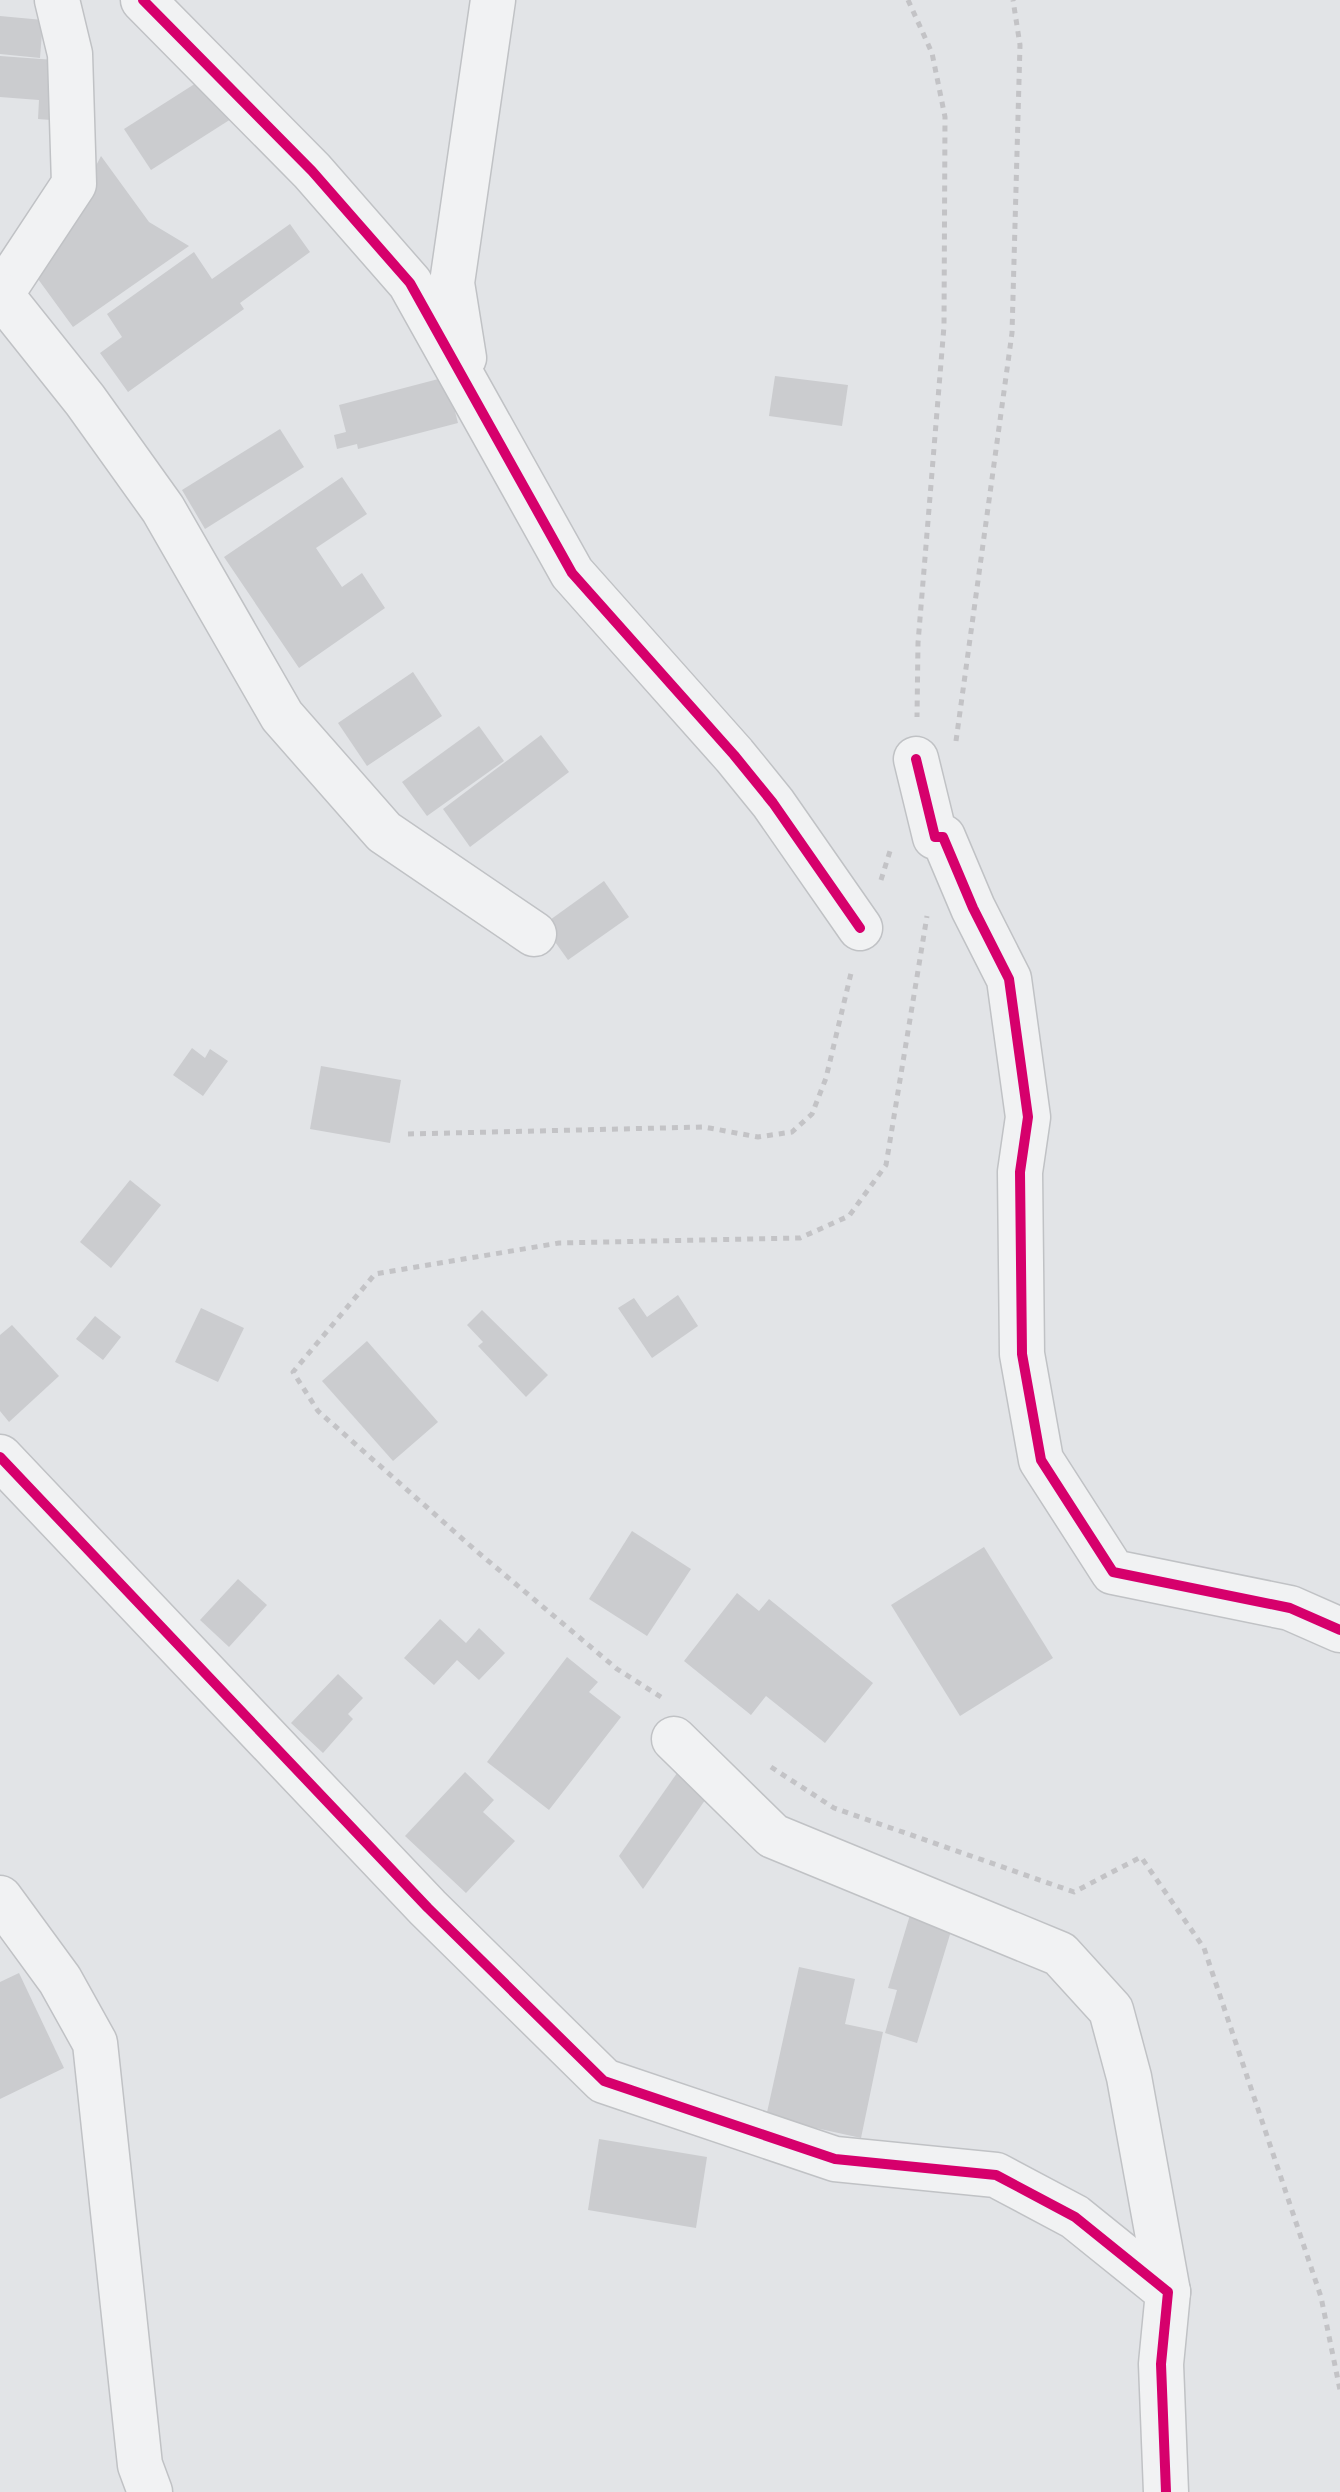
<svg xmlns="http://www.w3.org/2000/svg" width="1340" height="2492" viewBox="0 0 1340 2492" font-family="Raleway,sans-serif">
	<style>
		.building { fill: #cbcccf }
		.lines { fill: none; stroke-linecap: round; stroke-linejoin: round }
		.minor-casing { stroke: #c0c2c5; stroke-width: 47 }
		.tertiary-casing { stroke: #c0c2c5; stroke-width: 47 }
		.path { stroke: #c3c3c6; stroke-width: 5; stroke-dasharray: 6 6; stroke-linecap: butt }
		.minor { stroke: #f1f2f3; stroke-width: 44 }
		.tertiary { stroke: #f1f2f3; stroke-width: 44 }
		.cycleway-casing { stroke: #f0f2f5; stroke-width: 15 }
		.cycleway { stroke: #d6006c; stroke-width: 10 }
	</style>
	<rect width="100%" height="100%" fill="#e2e4e7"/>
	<!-- building -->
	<g class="building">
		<polygon points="0,16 43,20 40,58 0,54"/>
		<polygon points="0,56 55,60 51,120 38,119 39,100 0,97"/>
		<polygon points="204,78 231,119 151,170 124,129"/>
		<polygon points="101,156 149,222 189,246 73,327 38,279"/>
		<polygon points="290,224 310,252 240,303 244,309 128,392 100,353 122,337 107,314 194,252 212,279"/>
		<polygon points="775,376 848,385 842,426 769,416"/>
		<polygon points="446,377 458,423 358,449 357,444 337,449 334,435 346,432 339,405"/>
		<polygon points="280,429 304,467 205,529 182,490"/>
		<polygon points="342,477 367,514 316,548 342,587 362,573 385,608 299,668 224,557"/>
		<polygon points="413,672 442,716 367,766 338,723"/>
		<polygon points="479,726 504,761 427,816 402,782"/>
		<polygon points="541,735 569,772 470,847 443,809"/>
		<polygon points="604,881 629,917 568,960 543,925"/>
		<polygon points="192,1048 205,1058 210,1049 228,1061 203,1096 173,1075"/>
		<polygon points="321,1066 401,1080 390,1143 310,1129"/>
		<polygon points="130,1180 161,1205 111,1268 80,1242"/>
		<polygon points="678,1295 698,1326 652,1358 618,1308 634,1298 647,1317"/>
		<polygon points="201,1308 244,1328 218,1382 175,1362"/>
		<polygon points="482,1310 548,1375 526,1397 478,1346 483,1342 467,1325"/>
		<polygon points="95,1316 121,1337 103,1360 76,1339"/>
		<polygon points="12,1325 59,1376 9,1422 0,1411 0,1335"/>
		<polygon points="367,1341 438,1422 393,1461 322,1381"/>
		<polygon points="632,1531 691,1569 647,1636 589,1599"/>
		<polygon points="984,1547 1053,1658 960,1716 891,1605"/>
		<polygon points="238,1579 267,1605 229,1647 200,1620"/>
		<polygon points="737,1593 759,1611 769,1599 873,1683 825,1743 766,1696 751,1715 684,1661"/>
		<polygon points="440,1619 466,1643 479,1628 505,1653 479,1680 457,1660 434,1685 404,1658"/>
		<polygon points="567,1657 598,1682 589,1692 621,1717 549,1810 487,1762"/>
		<polygon points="338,1674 363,1698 348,1714 353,1719 323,1753 291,1723"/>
		<polygon points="682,1766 710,1793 643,1889 619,1856"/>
		<polygon points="465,1772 494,1800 483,1812 515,1841 466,1893 405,1836"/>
		<polygon points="913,1905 955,1918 917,2043 885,2033 897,1990 888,1988"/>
		<polygon points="799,1967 855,1979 845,2024 883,2032 861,2138 766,2117"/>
		<polygon points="19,1973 64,2068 0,2099 0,1982"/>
		<polygon points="599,2139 707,2157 696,2228 588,2210"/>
	</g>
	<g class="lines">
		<defs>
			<g id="minor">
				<polyline points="143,0 312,171 410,283 572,573 734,755 773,803 860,928"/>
				<polyline points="0,296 74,184 70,54 57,0"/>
				<polyline points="2,296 85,400 163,509 282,716 384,832 534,934"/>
				<polyline points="464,358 452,283 493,0"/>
				<polyline points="916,759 935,837 943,837 973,908 1009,979 1028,1117 1020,1172 1022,1354 1041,1460 1113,1572 1290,1608 1340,1630"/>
				<polyline points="674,1739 773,1836 1060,1954 1111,2010 1129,2077 1168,2292"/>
				<polyline points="0,1898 60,1980 95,2043 140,2465 150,2492"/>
			</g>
			<polyline id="tertiary" points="0,1457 428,1908 604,2081 835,2159 996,2175 1075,2217 1168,2292 1161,2364 1166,2492"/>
		</defs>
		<!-- minor casing -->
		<use href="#minor" class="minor-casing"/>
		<!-- tertiary casing -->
		<use href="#tertiary" class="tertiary-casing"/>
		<!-- path -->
		<g class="path">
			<polyline points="908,0 932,53 945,117 944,326 918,643 917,717"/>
			<polyline points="956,741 1012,333 1020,45 1013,0"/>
			<polyline points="881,880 891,848"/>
			<polyline points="408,1134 704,1127 758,1137 792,1132 812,1114 826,1078 852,969"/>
			<polyline points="661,1697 617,1669 474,1549 318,1411 293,1372 375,1274 559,1243 800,1238 849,1216 886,1165 927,916"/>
			<polyline points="771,1767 834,1808 1074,1892 1141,1857 1204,1948 1321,2297 1340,2390"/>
		</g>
		<!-- minor -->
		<use href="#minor" class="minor"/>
		<!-- tertiary -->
		<use href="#tertiary" class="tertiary"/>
		<defs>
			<g id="cycleway">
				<polyline points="143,0 312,171 410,283 572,573 734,755 773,803 860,928"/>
				<polyline points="916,759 935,837 943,837 973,908 1009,979 1028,1117 1020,1172 1022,1354 1041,1460 1113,1572 1290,1608 1340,1630"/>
				<polyline points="0,1457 428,1908 604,2081 835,2159 996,2175 1075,2217 1168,2292 1161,2364 1166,2492"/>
			</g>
		</defs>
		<!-- cycleway casing -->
		<use href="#cycleway" class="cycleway-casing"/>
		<!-- cycleway -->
		<use href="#cycleway" class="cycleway"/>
	</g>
</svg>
